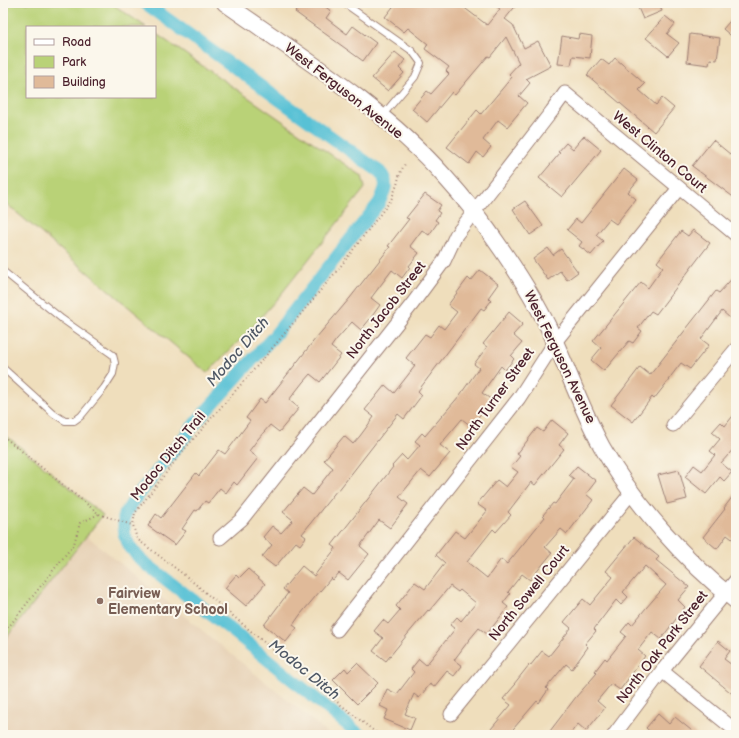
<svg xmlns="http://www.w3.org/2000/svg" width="739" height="738" viewBox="0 0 739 738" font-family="'Balsamiq Sans',sans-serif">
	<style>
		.built { fill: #e6d0b4 }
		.green { fill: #b9d277; stroke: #827851 }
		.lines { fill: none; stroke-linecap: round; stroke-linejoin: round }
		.stream { stroke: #58c1d5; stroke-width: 3.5 }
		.canal { stroke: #58c1d5; stroke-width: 13 }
		.building { fill: #e0ba99 }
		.service-casing { stroke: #9c7e74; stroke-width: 8 }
		.minor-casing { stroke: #9c7e74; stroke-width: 15 }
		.tertiary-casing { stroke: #9c7e74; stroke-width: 18 }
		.path { stroke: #9c7e74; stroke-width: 2; stroke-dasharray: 1 3; stroke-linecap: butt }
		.service { stroke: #fff; stroke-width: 6 }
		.minor { stroke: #fff; stroke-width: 13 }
		.tertiary { stroke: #fff; stroke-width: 16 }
		.education-dot { fill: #8d6e63; stroke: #fbf7ec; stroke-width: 1.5 }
		.labels { text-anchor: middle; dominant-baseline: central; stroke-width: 4; stroke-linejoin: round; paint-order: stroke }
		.street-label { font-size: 14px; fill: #4a1f2b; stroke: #fbf7ec }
		.education-label { font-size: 14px; font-weight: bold; fill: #785e54; stroke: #fbf7ec; text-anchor: start }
		.water-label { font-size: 15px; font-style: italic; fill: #4f5866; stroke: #fbf7ec }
	</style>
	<rect width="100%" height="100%" fill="#fbf7ec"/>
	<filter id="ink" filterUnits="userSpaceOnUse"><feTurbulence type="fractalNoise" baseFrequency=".025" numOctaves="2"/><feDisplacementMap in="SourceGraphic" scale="8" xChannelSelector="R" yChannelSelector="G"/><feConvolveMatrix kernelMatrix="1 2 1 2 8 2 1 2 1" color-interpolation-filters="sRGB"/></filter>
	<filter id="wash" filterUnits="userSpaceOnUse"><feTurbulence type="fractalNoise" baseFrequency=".012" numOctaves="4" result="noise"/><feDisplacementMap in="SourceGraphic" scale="16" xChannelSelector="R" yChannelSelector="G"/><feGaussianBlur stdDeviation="0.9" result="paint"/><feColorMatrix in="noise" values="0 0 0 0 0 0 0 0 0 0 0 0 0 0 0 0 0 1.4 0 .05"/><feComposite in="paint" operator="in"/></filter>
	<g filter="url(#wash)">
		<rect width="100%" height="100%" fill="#efdebc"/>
		<!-- built -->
		<polygon class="built" points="87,536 330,735 3,735 3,642"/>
		<!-- green -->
		<g class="green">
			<polygon points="3,3 111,3 146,27 27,27 27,97 155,97 155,33 362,176 365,188 282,293 248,332 207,373 3,201"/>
			<polygon points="3,433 103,515 3,642"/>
		</g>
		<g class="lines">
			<!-- stream -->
			<polyline class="stream" points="386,180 390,180"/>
			<!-- canal -->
			<path class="canal" d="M 145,3 L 380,172 C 390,183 384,192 379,203 L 274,336 L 198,420 L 132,503 L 124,516 L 124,534 L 130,547 L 141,560 L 234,632 L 360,735"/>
		</g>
		<g id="blocks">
			<!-- building -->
			<g class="building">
				<polygon points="287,3 320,3 331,11 326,18 347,34 353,26 376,43 363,61 295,12 297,10"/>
				<polygon points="396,3 458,3 487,25 500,9 492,3 518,3 505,19 513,25 524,48 538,41 551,66 526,79 530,83 519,96 527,103 507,127 498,120 483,140 491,147 483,157 477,152 469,164 447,147 477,110 481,114 512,77 509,74 519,63 506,37 490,57 488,56 455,95 452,92 427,122 412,109 427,91 431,94 449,74 446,71 449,67 425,49 428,44 408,28 404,32 385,17"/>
				<polygon points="636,3 659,3 662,11 643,19"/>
				<polygon points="736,14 736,40 723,29"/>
				<polygon points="665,16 675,24 667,34 679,43 668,56 646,38"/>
				<polygon points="579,34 592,36 590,58 573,56 571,65 558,64 562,36 578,39"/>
				<polygon points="690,34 720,38 717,60 710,59 709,65 687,62"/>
				<polygon points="395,52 405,60 399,68 404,73 388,91 372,78"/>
				<polygon points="615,58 645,84 639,90 656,105 662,98 674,108 654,132 587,75 601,59 609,65"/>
				<polygon points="584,136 601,150 562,197 539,178 560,153 558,152 566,143 573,149"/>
				<polygon points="713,140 736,159 736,199 692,166"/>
				<polygon points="624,169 638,180 628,192 636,199 616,224 609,219 596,235 603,241 591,255 579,246 582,242 567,230 576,219 581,223"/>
				<polygon points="425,194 441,205 437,211 440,213 435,220 438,222 429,235 422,230 410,246 419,253 409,266 410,267 402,278 392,270 371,298 380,305 370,319 361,330 352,322 336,340 331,347 341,355 320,382 310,374 303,382 289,400 299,408 279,432 270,425 258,439 249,451 258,458 237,485 234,482 226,493 220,488 208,503 205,501 197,511 195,510 182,529 186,531 175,545 148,526 156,514 161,518 196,473 199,476 219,450 225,454 250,421 246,418 260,399 265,403 316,338 350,298 390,247 388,246 409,219 406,218"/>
				<polygon points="525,201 543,226 530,235 513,209"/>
				<polygon points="693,230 710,243 656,314 651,311 638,328 642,331 633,343 629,341 604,371 591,360 601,348 593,341 641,282 648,288 663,267 657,262 681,231 688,236"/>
				<polygon points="548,248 553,255 561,249 578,272 567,280 560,271 548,280 533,259"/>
				<polygon points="480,270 498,284 488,298 491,301 484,310 481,308 418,391 422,395 404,419 398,414 338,491 337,490 302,534 306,537 300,545 296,542 275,567 262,557 272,545 263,537 272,526 281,533 293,520 283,512 303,488 312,495 333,468 324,460 344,436 353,444 360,436 374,417 365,410 385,385 394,393 415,366 406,358 425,334 430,337 439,325 444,329 457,312 448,305 468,278 471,281"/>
				<polygon points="736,274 736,311 730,318 722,311 701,339 709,345 690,369 681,363 668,380 669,380 654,399 652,397 633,422 611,405 640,367 650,375 716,291 719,293"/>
				<polygon points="509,312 523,324 513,335 522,343 511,356 514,359 505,370 501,366 482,393 492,400 471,426 462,419 440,445 450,453 430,477 421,470 399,497 408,504 390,528 379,520 360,546 369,554 348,580 339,573 333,580 331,578 300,615 293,625 297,628 286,642 264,625 288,593 283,589 302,566 314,576 336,548 332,545 393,467 392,466 402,455 407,460 420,445 415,441 422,433 425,436 460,395 479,368 474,364 487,347 483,344"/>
				<polygon points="736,412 736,446 721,463 732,472 724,481 720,477 706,494 685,477 694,465 702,471 715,455 710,451 720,439 712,432 721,422 725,426"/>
				<polygon points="552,420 568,433 559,445 564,449 535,485 531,482 508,512 511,515 496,532 493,529 467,562 487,578 501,559 507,564 545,517 543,515 553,503 555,504 574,479 569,475 577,466 596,481 586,494 593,500 567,534 561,529 545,547 552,553 530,580 522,574 508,592 510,594 503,603 508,607 487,634 479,628 469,640 454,660 462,666 454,676 447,671 434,687 430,684 419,698 414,694 405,714 415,718 410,730 384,719 388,710 380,706 387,689 397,694 414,672 411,669 419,659 426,665 455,629 450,625 457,617 461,621 476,603 460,590 458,592 450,586 429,611 428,610 407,635 386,661 373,651 383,638 374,631 383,620 388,624 400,610 396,606 415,582 425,589 445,563 436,555 455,531 465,538 487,511 477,504 497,480 506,487 518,472 511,467 520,456 517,454 537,428 543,432"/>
				<polygon points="679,470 687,499 667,504 658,475"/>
				<polygon points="736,492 736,542 727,535 717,549 703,537 725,509 724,508"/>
				<polygon points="634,537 659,557 656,560 689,587 678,600 685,607 661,639 652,632 638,650 645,656 620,690 611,684 597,701 605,708 586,731 578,724 569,735 547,735 576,697 597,673 595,671 605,658 607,660 626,636 621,632 629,622 632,625 646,608 666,585 645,566 623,592 628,597 621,605 616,600 594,629 596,631 585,644 588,647 572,669 566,664 546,688 548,690 539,703 537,701 508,735 486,735 511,705 503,699 515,685 514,684 529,665 530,666 542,651 549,656 561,641 571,628 564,622 583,599 590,605 613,577 606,571"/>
				<polygon points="248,569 265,584 246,606 225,588 236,575 239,578"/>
				<polygon points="718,641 730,651 724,659 736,668 736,697 699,666"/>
				<polygon points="357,663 378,683 357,704 333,680 345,668 348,672"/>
				<polygon points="658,714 669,724 675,717 697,735 654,735 646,728"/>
			</g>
		</g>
	</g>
	<g filter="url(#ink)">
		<use href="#blocks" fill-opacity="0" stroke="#9c7e74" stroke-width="1"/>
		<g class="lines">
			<defs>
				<g id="service">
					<polyline points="344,3 412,51 421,63 415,77 382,116"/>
					<polyline points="3,271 62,319 113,355 115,363 113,374 104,388 81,416 74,421 65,421 54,414 3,368"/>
				</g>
				<g id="minor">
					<polyline points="673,425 736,349"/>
					<polyline points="220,538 242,519 413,303 444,261 456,235 552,111 565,93 736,235"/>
					<polyline points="337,630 519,398 555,342 679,188"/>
					<polyline points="662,671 736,731"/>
					<polyline points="451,714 632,492"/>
					<polyline points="614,735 662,671 736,580"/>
				</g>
				<path id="tertiary" d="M 225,3 C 299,55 385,109 445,177 C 466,200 485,225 502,250 C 522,279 542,311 556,344 C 571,378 584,414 602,447 C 633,502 686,562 736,601"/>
			</defs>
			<!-- service casing -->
			<use href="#service" class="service-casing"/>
			<!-- minor casing -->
			<use href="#minor" class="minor-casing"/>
			<!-- tertiary casing -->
			<use href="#tertiary" class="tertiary-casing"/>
			<!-- path -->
			<g class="path">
				<polyline points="3,436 99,514 132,525"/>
				<polyline points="3,634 74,544 80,523 99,514"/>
				<polyline points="379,735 298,671 187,577 137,539 133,525 135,513 182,452 264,358 340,267 391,200 397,185 400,173 406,162"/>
			</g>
			<!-- service -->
			<use href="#service" class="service"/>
			<!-- minor -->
			<use href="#minor" class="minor"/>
			<!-- tertiary -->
			<use href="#tertiary" class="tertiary"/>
		</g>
	</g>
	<!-- markers -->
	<circle class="education-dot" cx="100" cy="601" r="4"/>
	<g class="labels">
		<!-- street labels -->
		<g class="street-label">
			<text transform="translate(344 91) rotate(38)">West Ferguson Avenue</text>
			<text transform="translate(660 152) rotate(40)">West Clinton Court</text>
			<text transform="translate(386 310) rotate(-52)">North Jacob Street</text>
			<text transform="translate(560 357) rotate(64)">West Ferguson Avenue</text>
			<text transform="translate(495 399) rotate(-54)">North Turner Street</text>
			<text transform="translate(168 456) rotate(-51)">Modoc Ditch Trail</text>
			<text transform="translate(529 593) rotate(-51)">North Sowell Court</text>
			<text transform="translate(662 647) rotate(-52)">North Oak Park Street</text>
		</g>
		<!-- education labels -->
		<g class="education-label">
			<text x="108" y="593">Fairview<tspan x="108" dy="16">Elementary School</tspan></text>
		</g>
		<!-- water labels -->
		<g class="water-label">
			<text transform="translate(238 352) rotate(-49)">Modoc Ditch</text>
			<text transform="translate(304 670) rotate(39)">Modoc Ditch</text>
		</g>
	</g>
	<!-- margin -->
	<rect width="739" height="738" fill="none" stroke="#fbf7ec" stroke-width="16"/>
	<!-- legend -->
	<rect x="26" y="26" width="130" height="72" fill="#fbf7ec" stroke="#b4a19f"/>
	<rect x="34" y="39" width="20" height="6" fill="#ffffff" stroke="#b4a19f"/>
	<text x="62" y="46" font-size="12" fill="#4a1f2b">Road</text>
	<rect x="34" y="56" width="20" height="12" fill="#b9d277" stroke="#b4a19f"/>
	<text x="62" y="66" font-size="12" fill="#4a1f2b">Park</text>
	<rect x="34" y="76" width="20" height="12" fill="#e0ba99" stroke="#b4a19f"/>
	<text x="62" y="86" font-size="12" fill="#4a1f2b">Building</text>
</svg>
